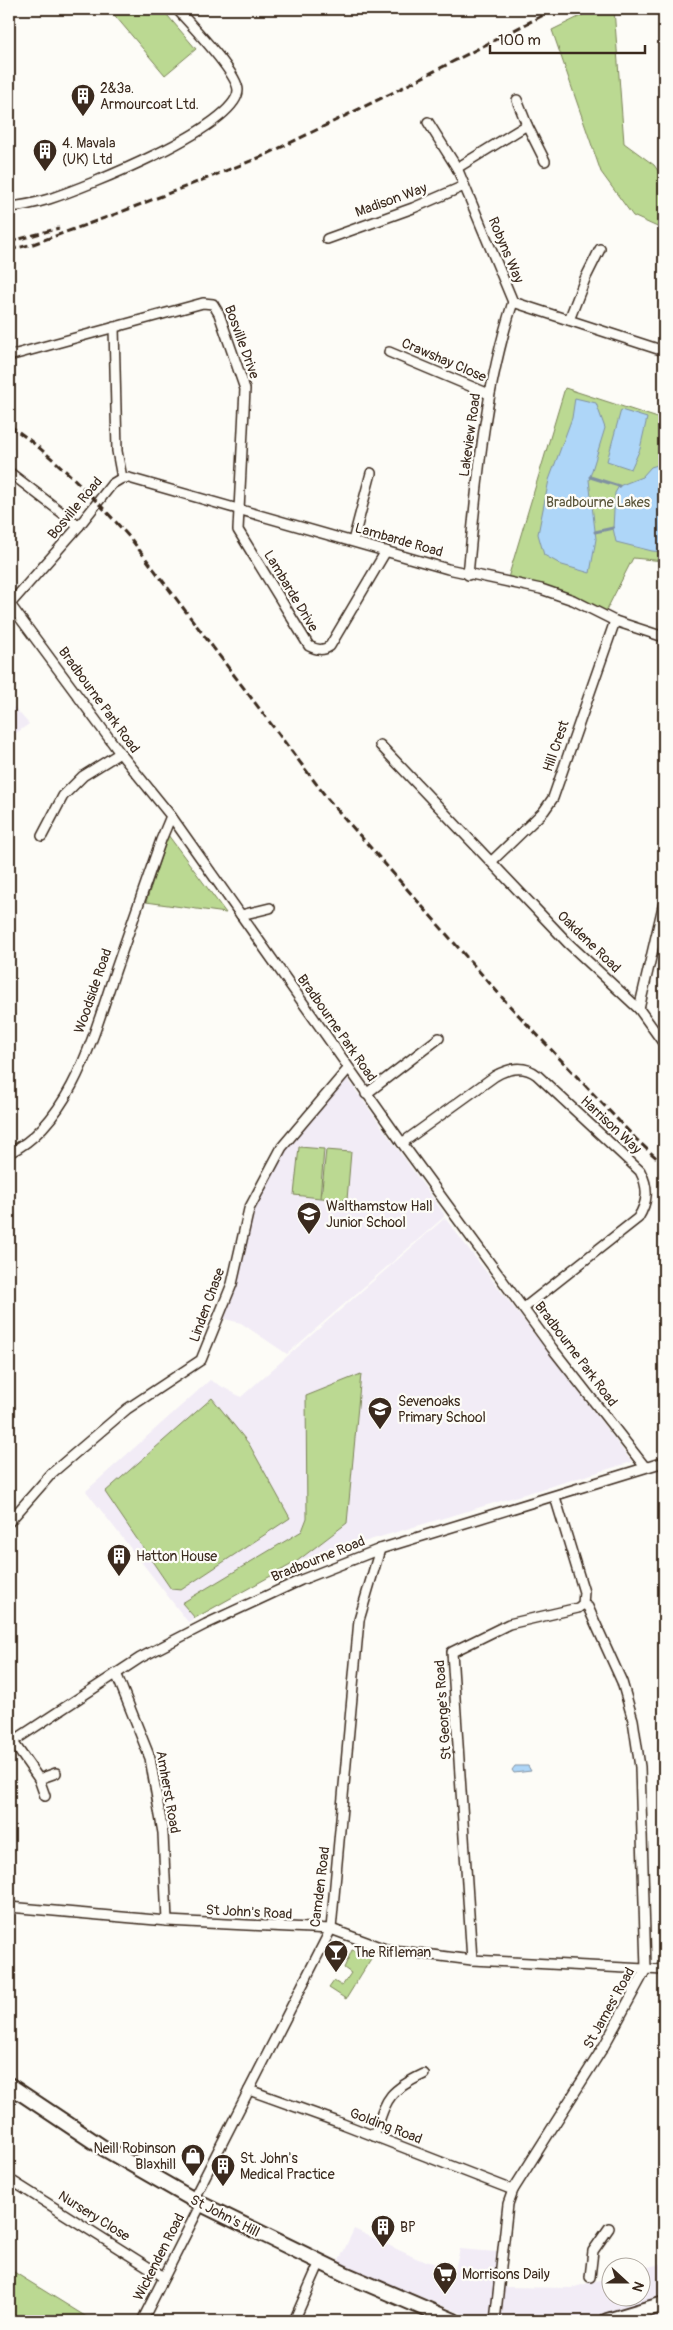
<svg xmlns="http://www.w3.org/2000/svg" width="673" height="2330" viewBox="0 0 673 2330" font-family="Pangolin,sans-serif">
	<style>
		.built { fill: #f2ecf6 }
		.green { fill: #bbd992; stroke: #7b8258 }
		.water { fill: #aed6f8; stroke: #8091a1 }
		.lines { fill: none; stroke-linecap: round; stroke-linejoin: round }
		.stream { stroke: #8091a1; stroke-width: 3 }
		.minor-casing { stroke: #3b2a1e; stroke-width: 12 }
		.primary-casing { stroke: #3b2a1e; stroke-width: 18 }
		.minor { stroke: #fdfcf7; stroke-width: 9 }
		.primary { stroke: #fdfcf7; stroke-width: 14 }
		.rail { stroke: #3b2a1e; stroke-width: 3; stroke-dasharray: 8 4; stroke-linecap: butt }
		.labels { text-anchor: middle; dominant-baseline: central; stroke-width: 4.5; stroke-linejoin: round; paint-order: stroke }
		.poi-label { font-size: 14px; fill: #3b2a1e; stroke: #fdfcf7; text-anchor: start }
		.street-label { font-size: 14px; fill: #3b2a1e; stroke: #fdfcf7 }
		.park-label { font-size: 14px; fill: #5b563b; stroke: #fdfcf7 }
	</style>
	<rect width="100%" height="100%" fill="#fdfcf7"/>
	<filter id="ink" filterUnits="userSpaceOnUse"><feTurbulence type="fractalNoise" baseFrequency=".02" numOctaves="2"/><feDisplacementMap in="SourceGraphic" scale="10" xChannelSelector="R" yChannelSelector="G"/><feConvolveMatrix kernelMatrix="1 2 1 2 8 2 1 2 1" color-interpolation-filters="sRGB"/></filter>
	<g filter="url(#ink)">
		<!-- built -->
		<g class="built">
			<polygon points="14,707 29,724 9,738 9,711"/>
			<polygon points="347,1078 444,1214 444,1217 287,1354 241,1323 221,1318 250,1210 285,1149"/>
			<polygon points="445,1218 632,1462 296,1562 188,1622 86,1491 210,1380 241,1397"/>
			<polygon points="354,2229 418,2259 455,2269 460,2249 496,2252 494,2287 571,2288 610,2277 610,2298 640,2298 641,2269 664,2263 664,2299 636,2310 592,2321 480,2321 338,2263"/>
			<polygon points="664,2312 664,2321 634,2321"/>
		</g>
		<!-- green -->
		<g class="green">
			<polygon points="114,9 162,9 196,49 165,75 111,11"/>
			<polygon points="595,9 614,9 624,143 654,165 664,179 664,230 633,216 601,172 552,30"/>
			<polygon points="565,388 664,420 664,561 633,558 605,613 508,578"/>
			<polygon points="168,835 226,913 146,902"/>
			<polygon points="299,1147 324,1149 320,1198 294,1195"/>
			<polygon points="326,1150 351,1152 347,1200 321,1198"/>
			<polygon points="361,1374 347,1523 296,1562 195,1618 182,1603 302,1531 307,1518 306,1396"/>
			<polygon points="212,1398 249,1444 290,1518 181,1590 171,1589 105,1492"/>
			<polygon points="352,1950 372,1957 346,1999 329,1988 334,1981 342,1986 351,1973 344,1968"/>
			<polygon points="9,2269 93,2321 9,2321"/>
		</g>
		<!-- water -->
		<g class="water">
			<polygon points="575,398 596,403 605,428 589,480 596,539 590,573 562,565 544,555 538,534 541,519 549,480 572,418"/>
			<polygon points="621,410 647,418 640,449 631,469 607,461"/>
			<polygon points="664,463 664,552 652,551 616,542 613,528 615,493 619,486 642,477 651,467"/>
			<polygon points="515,1766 528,1766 531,1771 514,1773 512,1770"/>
		</g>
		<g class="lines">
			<!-- stream -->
			<g class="stream">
				<polyline points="590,477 619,486"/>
				<polyline points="595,532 613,528"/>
			</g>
			<defs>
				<g id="minor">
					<polyline points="517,100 527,125"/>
					<polyline points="428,122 457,168 513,302 664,351"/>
					<polyline points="457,168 527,125 545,161"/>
					<path d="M 9,207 C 23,206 36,203 49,199 C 83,188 238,127 238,90 C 237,72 190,24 177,9"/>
					<polyline points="327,239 413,208 464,186"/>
					<polyline points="569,320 585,279 600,249"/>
					<polyline points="114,327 117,451 122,478"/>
					<polyline points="389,352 489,394"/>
					<path d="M 9,356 L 203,303 L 213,304 L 219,314 L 245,389 L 238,530 L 309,646 C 317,650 323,651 330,646 L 386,551"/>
					<polyline points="9,472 79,526"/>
					<polyline points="353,541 371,473"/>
					<path d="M 468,575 C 477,482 484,391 513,302"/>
					<polyline points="9,603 120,753 171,816 402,1143 552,1348 645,1467"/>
					<polyline points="10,604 79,526 112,484 122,478 129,478 448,569 541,589 573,600 615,621 664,637"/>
					<polyline points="380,745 568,943 639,1009 664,1044"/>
					<polyline points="42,836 63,796 83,776 120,753"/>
					<polyline points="492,861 544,811 553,798 615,621"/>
					<polyline points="241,915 270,908"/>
					<polyline points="639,1009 664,902"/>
					<polyline points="366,1094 439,1038"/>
					<path d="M 402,1143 L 495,1076 C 509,1068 524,1065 537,1075 L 640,1171 C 649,1188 648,1202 638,1218 L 524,1308"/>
					<path d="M 9,1153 C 74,1122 96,1025 118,963 C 132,922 147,881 161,840 L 171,816"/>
					<polyline points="9,1522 52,1473 127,1409 201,1360 232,1284 249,1209 282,1147 348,1069"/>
					<polyline points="116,1673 150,1758 163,1833 167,1921"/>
					<polyline points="13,1742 39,1779 45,1796"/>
					<polyline points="9,1744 140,1658 206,1624 301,1580 380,1549 664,1462"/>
					<polyline points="39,1779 56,1773"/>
					<polyline points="9,1907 167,1921 331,1929 385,1949 472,1960 664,1970"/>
					<polyline points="472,1960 452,1652 509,1624 578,1608 583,1604 584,1592 555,1497"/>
					<polyline points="249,2090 338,2122 513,2190"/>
					<path d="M 374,2136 C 387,2099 386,2092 424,2074"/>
					<polyline points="9,2179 164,2277"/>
					<polyline points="193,2200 331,1929 359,1620 380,1549"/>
					<polyline points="590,2277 593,2251 609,2228"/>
					<polyline points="142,2321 201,2204"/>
					<polyline points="294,2321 320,2262"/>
					<polyline points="495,2321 508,2204 513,2190 604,2046 646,1969 640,1767 633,1720 622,1682 588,1607 583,1604"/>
				</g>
				<g id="primary">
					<polyline points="9,2085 105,2149 201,2204 347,2275 454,2321"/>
					<polyline points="607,2321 664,2304"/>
				</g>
			</defs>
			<!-- minor casing -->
			<use href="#minor" class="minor-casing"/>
			<!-- primary casing -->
			<use href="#primary" class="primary-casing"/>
			<!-- minor -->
			<use href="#minor" class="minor"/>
			<!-- primary -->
			<use href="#primary" class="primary"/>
			<!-- rail -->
			<g class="rail">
				<polyline points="9,242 59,228"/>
				<polyline points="9,250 33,244 121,212 261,157 390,94 555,9"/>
				<path d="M 9,425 C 55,457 94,497 131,539 L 327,798 L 507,1003 L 636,1139 L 664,1165"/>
			</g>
		</g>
	</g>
	<!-- icons -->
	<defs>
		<symbol id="building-pin" viewBox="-11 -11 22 30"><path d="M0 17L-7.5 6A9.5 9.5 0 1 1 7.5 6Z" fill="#3b2a1e" stroke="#fdfcf7"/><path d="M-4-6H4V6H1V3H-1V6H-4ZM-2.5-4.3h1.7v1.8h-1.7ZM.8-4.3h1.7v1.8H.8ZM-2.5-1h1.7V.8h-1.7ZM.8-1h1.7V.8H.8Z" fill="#fff"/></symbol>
		<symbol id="school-pin" viewBox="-11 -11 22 30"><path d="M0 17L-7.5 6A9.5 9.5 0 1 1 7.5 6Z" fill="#3b2a1e" stroke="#fdfcf7"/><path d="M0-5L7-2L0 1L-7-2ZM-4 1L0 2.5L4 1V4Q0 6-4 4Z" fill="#fff"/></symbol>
		<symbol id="bar-pin" viewBox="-11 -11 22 30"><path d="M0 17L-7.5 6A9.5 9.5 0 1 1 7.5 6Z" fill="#3b2a1e" stroke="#fdfcf7"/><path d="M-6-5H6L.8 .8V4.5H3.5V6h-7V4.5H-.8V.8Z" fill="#fff"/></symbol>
		<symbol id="shop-pin" viewBox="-11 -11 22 30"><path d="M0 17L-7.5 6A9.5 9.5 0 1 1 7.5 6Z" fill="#3b2a1e" stroke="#fdfcf7"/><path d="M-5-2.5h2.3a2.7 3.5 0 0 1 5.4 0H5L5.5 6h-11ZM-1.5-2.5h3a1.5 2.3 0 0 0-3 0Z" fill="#fff"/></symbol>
		<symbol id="supermarket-pin" viewBox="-11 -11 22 30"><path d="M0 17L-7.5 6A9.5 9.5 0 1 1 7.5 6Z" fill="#3b2a1e" stroke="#fdfcf7"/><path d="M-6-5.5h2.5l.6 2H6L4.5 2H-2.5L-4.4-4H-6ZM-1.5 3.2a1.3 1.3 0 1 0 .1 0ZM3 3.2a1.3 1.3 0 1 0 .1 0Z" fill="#fff"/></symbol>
	</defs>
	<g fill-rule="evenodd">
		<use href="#building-pin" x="69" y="82" width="28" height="38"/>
		<use href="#building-pin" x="31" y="137" width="28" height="38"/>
		<use href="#school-pin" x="295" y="1200" width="28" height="38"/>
		<use href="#school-pin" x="366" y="1395" width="28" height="38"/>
		<use href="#building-pin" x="105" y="1542" width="28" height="38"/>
		<use href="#bar-pin" x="322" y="1938" width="28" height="38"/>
		<use href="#shop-pin" x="179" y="2142" width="28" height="38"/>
		<use href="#building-pin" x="209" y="2152" width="28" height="38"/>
		<use href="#building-pin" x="369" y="2213" width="28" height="38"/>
		<use href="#supermarket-pin" x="431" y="2260" width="28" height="38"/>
	</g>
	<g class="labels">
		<!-- poi labels -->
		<g class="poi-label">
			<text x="100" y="88">2&amp;3a.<tspan x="100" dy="16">Armourcoat Ltd.</tspan></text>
			<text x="62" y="143">4. Mavala<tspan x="62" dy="16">(UK) Ltd</tspan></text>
			<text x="326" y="1206">Walthamstow Hall<tspan x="326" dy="16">Junior School</tspan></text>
			<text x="398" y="1401">Sevenoaks<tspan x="398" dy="16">Primary School</tspan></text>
			<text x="136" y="1556">Hatton House</text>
			<text x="354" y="1952">The Rifleman</text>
			<text x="176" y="2148" text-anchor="end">Neill Robinson<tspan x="176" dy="16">Blaxhill</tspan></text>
			<text x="240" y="2158">St. John's<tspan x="240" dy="16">Medical Practice</tspan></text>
			<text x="400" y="2227">BP</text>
			<text x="462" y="2274">Morrisons Daily</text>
		</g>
		<!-- street labels -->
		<g class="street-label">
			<text transform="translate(391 200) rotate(-20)">Madison Way</text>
			<text transform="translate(506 250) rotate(67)">Robyns Way</text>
			<text transform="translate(242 342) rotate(70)">Bosville Drive</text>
			<text transform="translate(444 360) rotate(23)">Crawshay Close</text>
			<text transform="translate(470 435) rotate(-82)">Lakeview Road</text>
			<text transform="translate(75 508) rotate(-50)">Bosville Road</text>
			<text transform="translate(399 540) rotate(16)">Lambarde Road</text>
			<text transform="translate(291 591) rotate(59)">Lambarde Drive</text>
			<text transform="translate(99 700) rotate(54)">Bradbourne Park Road</text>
			<text transform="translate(556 746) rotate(-71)">Hill Crest</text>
			<text transform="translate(589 942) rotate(44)">Oakdene Road</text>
			<text transform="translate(93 991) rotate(-71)">Woodside Road</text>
			<text transform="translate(337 1028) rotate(55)">Bradbourne Park Road</text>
			<text transform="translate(611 1125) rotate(43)">Harrison Way</text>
			<text transform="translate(207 1305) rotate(-70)">Linden Chase</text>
			<text transform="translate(576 1354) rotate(53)">Bradbourne Park Road</text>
			<text transform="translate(318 1559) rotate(-22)">Bradbourne Road</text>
			<text transform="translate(443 1710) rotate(-94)">St George's Road</text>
			<text transform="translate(168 1792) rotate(80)">Amherst Road</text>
			<text transform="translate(320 1887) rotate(-83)">Camden Road</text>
			<text transform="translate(249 1912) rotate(3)">St John's Road</text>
			<text transform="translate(609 2008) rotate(-61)">St James' Road</text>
			<text transform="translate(386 2126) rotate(21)">Golding Road</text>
			<text transform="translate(94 2216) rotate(32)">Nursery Close</text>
			<text transform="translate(225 2216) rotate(27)">St John's Hill</text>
			<text transform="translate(159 2257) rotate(-63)">Wickenden Road</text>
		</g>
		<!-- park labels -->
		<g class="park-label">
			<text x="598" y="502">Bradbourne Lakes</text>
		</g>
	</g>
	<!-- margin -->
	<rect width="673" height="2330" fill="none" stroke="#fdfcf7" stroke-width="30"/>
	<rect x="15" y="15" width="643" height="2300" fill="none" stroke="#3b2a1e" stroke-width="2" filter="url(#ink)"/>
	<!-- north arrow -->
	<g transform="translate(626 2282) rotate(111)"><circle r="24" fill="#fdfcf7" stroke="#afa8a0"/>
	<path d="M0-4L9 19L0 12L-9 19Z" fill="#3b2a1e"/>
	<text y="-8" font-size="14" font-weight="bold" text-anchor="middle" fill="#3b2a1e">N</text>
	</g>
	<!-- scale -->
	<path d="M490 45v8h155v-8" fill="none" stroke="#3b2a1e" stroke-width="2.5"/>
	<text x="498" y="45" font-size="15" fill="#3b2a1e" stroke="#fdfcf7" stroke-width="4" paint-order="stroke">100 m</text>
</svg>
